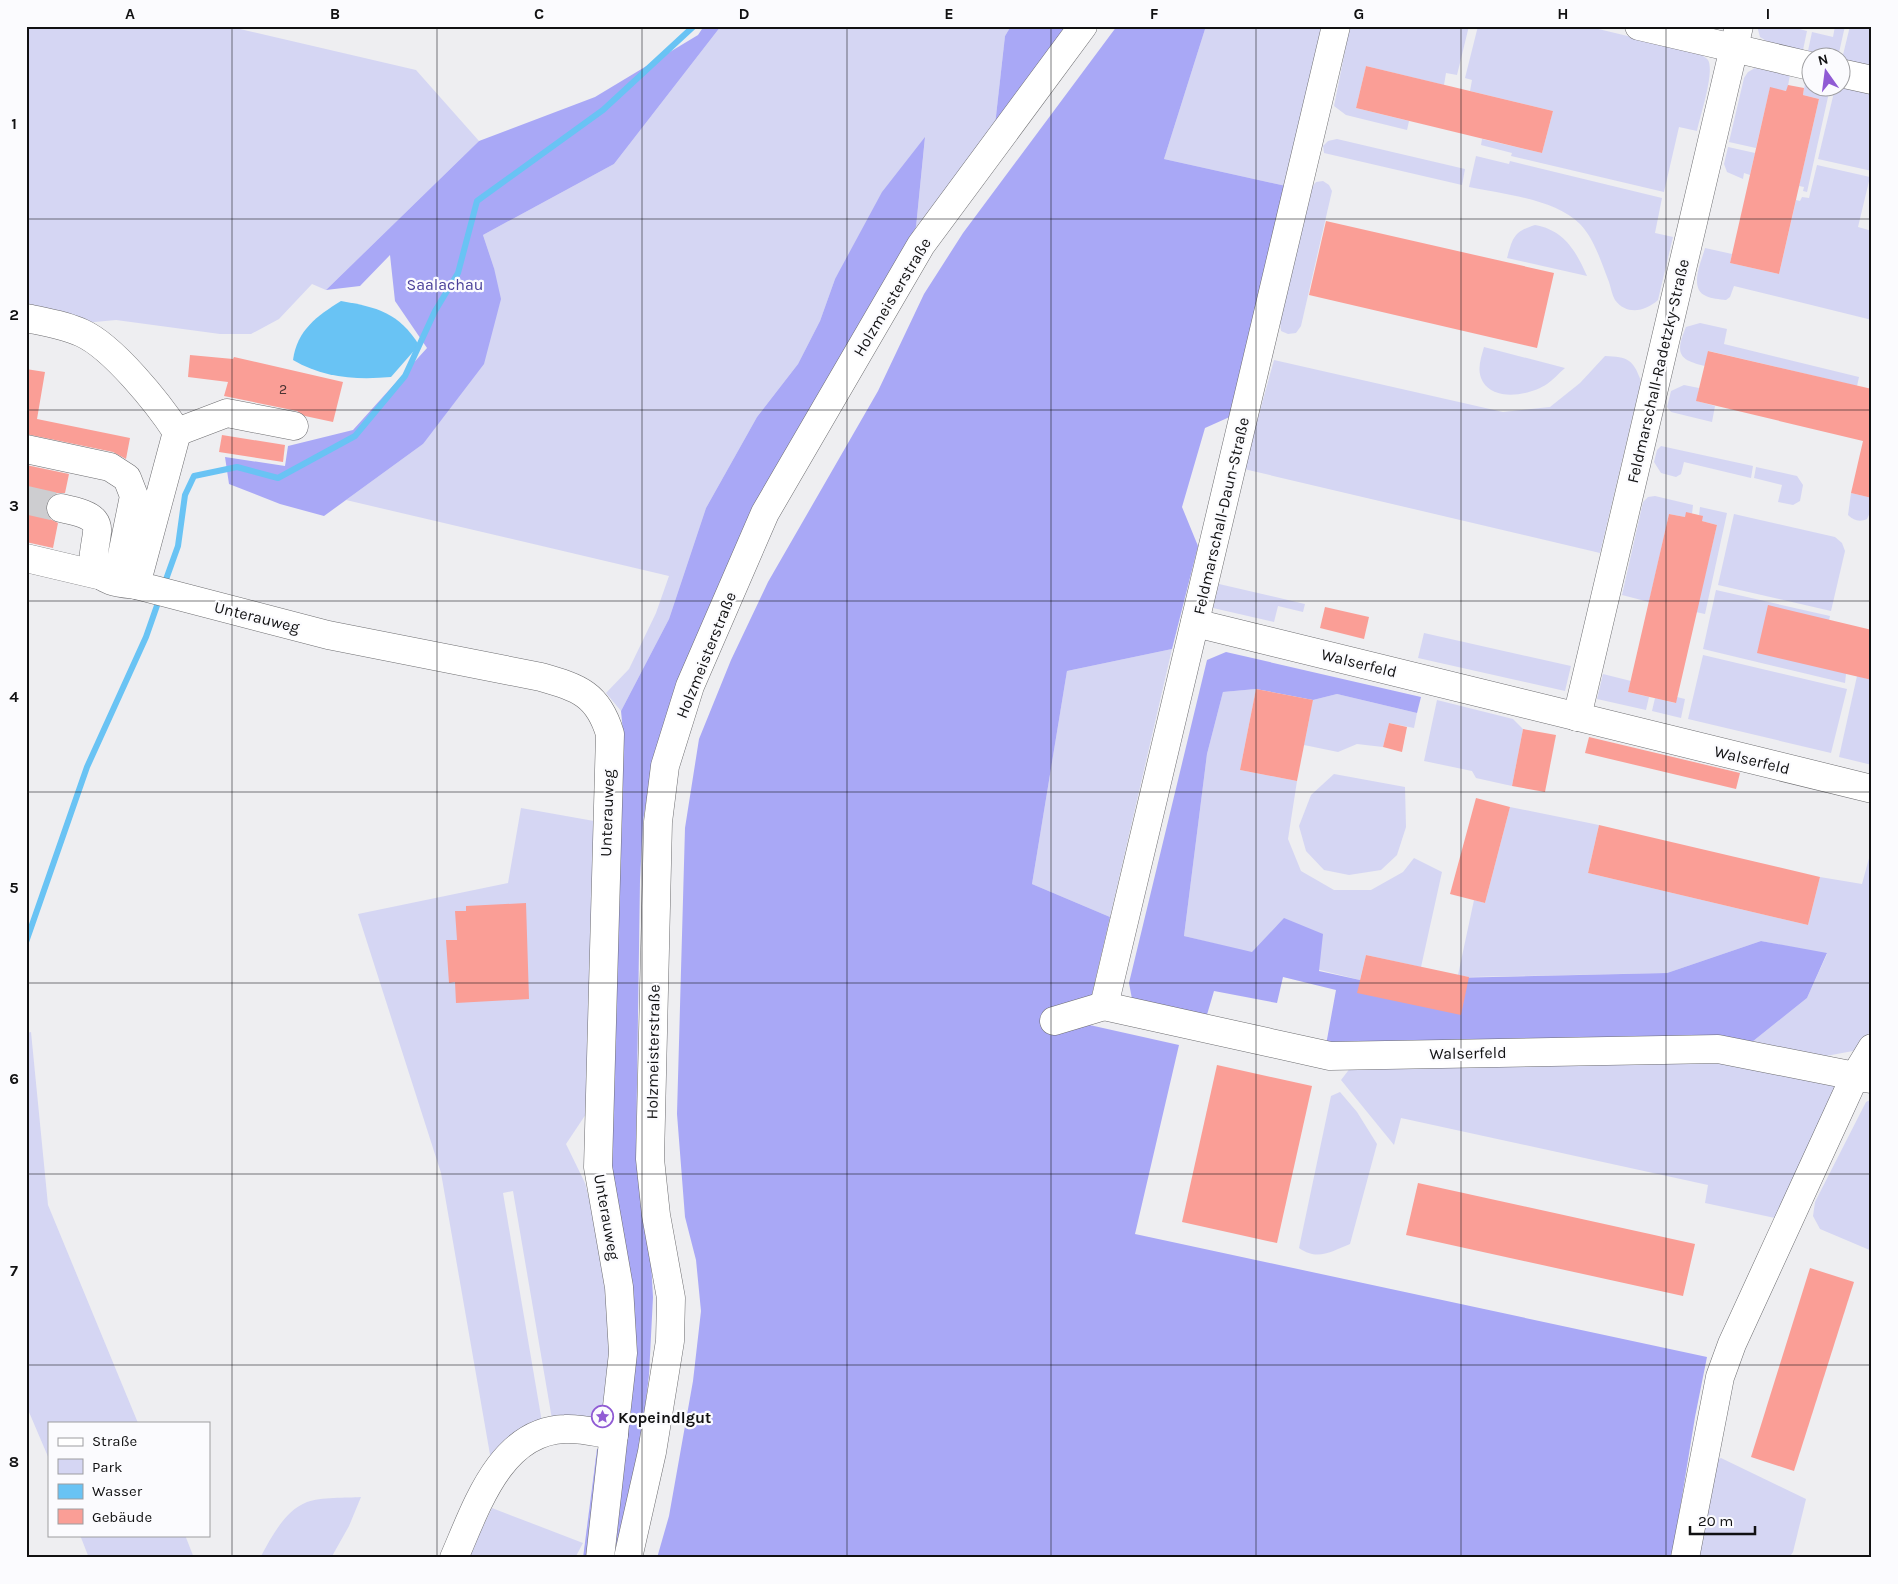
<svg xmlns="http://www.w3.org/2000/svg" width="1898" height="1584" viewBox="0 0 1898 1584" font-family="Karla,sans-serif">
	<style>
		.green { fill: #d5d6f3 }
		.forest { fill: #a9a8f6 }
		.water { fill: #69c3f4 }
		.lines { fill: none; stroke-linecap: round; stroke-linejoin: round }
		.stream { stroke: #69c3f4; stroke-width: 6 }
		.building { fill: #fa9e96 }
		.minor-tunnel { stroke: #cdcdd0; stroke-width: 28; stroke-dasharray: 28 14; stroke-linecap: butt }
		.minor-casing { stroke: #6d6d70; stroke-width: 29 }
		.minor { stroke: #fff; stroke-width: 28 }
		.grid { fill: none; stroke: #111112; stroke-width: 1; stroke-opacity: 0.55 }
		.labels { text-anchor: middle; dominant-baseline: central; stroke-width: 4.5; stroke-linejoin: round; paint-order: stroke }
		.number-label { font-size: 14px; fill: #4b3433 }
		.park-label { font-size: 16px; fill: #4b419a; stroke: #fbfbfe }
		.street-label { font-size: 16px; fill: #111112; stroke: #fbfbfe }
		.poi-label { font-size: 16px; font-weight: bold; fill: #111112; stroke: #fbfbfe; text-anchor: start }
		.neatline { fill: none; stroke: #111112; stroke-width: 2 }
		.grid-label { font-size: 16px; text-anchor: middle; font-weight: bold; fill: #111112 }
	</style>
	<rect width="100%" height="100%" fill="#eeeef1"/>
	<!-- green -->
	<g class="green">
		<polygon points="26,26 227,26 416,70 479,141 326,290 312,284 279,319 251,334 220,334 116,320 84,323 26,312"/>
		<polygon points="721,26 1011,26 1005,36 995,125 916,227 925,138 835,279 820,321 798,364 757,417 706,508 669,619 621,711 606,693 629,669 656,613 669,576 346,500 423,444 494,268 483,235 614,164"/>
		<polygon points="1206,26 1323,26 1286,186 1164,159"/>
		<polygon points="1350,26 1469,26 1457,75 1446,73 1444,85 1366,66 1356,108 1409,121 1407,130 1346,115 1334,106"/>
		<path d="M 1478,26 L 1586,26 L 1698,53 C 1701,55 1706,57 1708,60 C 1715,72 1700,116 1697,131 L 1679,127 L 1664,192 L 1511,156 L 1512,153 L 1481,145 L 1482,139 L 1542,153 L 1553,111 L 1470,91 L 1472,80 L 1465,78 Z"/>
		<polygon points="1757,26 1788,26 1807,31 1803,50 1768,42 1760,37"/>
		<polygon points="1835,26 1845,26 1838,57 1808,51 1812,32 1833,37"/>
		<polygon points="1850,26 1872,26 1872,66 1842,59"/>
		<polygon points="1755,68 1790,75 1787,91 1770,88 1756,148 1729,142 1744,78 1748,72"/>
		<polygon points="1806,78 1810,79 1810,88 1830,88 1807,192 1803,191 1804,187 1799,186 1819,99 1803,95"/>
		<polygon points="1841,86 1872,93 1872,171 1818,159 1835,88"/>
		<polygon points="1337,139 1465,169 1462,185 1324,153 1323,146 1328,141"/>
		<polygon points="1728,147 1755,153 1750,175 1744,173 1743,179 1727,172 1724,164"/>
		<path d="M 1476,156 L 1509,164 L 1510,161 L 1662,198 L 1655,233 L 1673,237 L 1658,300 C 1646,311 1627,316 1615,300 C 1612,295 1611,288 1609,282 C 1601,262 1595,240 1580,224 C 1555,199 1503,194 1469,187 Z"/>
		<path d="M 1817,165 L 1870,177 L 1858,227 L 1872,231 L 1872,320 L 1734,286 L 1730,297 L 1726,300 C 1719,299 1712,299 1706,296 C 1688,289 1702,260 1705,248 L 1732,254 L 1730,263 L 1779,274 L 1796,200 L 1800,201 L 1802,197 L 1809,198 Z"/>
		<polygon points="1323,181 1329,185 1332,191 1301,326 1296,333 1288,334 1281,331 1280,323 1312,187 1316,182"/>
		<path d="M 1535,225 C 1564,230 1576,251 1587,276 L 1507,258 C 1513,238 1513,232 1535,225 Z"/>
		<path d="M 1700,323 L 1727,329 L 1724,344 L 1859,377 L 1857,386 L 1709,351 L 1705,366 C 1678,360 1675,353 1686,327 Z"/>
		<path d="M 1484,347 L 1565,368 C 1559,373 1553,380 1547,384 C 1531,395 1495,402 1483,382 C 1476,371 1481,358 1484,347 Z"/>
		<path d="M 1605,356 C 1628,357 1633,359 1641,381 L 1600,553 L 1244,469 L 1274,360 L 1503,412 L 1550,407 L 1580,383 Z"/>
		<polygon points="1684,385 1699,388 1697,401 1715,406 1712,422 1671,412 1667,407 1671,391"/>
		<polygon points="1661,446 1753,466 1751,478 1684,462 1681,474 1676,477 1661,473 1654,462 1657,450"/>
		<polygon points="1756,467 1797,476 1803,485 1800,501 1793,505 1778,502 1782,485 1754,478"/>
		<path d="M 1851,493 L 1872,498 L 1872,508 L 1867,519 C 1860,522 1854,521 1848,515 Z"/>
		<polygon points="1655,496 1693,505 1692,514 1685,517 1669,514 1649,602 1622,595 1643,502 1648,497"/>
		<polygon points="1700,507 1727,513 1705,614 1696,612 1717,525 1702,521 1699,515"/>
		<polygon points="1734,514 1835,537 1842,543 1845,551 1831,611 1718,585"/>
		<polygon points="1219,584 1305,604 1303,612 1278,606 1274,622 1213,608"/>
		<polygon points="1716,590 1830,616 1829,620 1846,674 1845,683 1703,649"/>
		<polygon points="1424,633 1571,666 1565,691 1418,658"/>
		<polygon points="1172,649 1110,917 1032,884 1067,671"/>
		<polygon points="1703,655 1847,689 1831,753 1688,719"/>
		<polygon points="1603,674 1631,681 1628,692 1649,697 1646,710 1597,699"/>
		<polygon points="1857,676 1872,680 1872,765 1839,757"/>
		<polygon points="1256,689 1240,770 1297,781 1288,839 1301,871 1334,890 1371,890 1403,872 1414,858 1442,872 1421,967 1366,955 1360,980 1184,936 1207,754 1223,692"/>
		<polygon points="1337,694 1417,713 1414,728 1389,723 1383,747 1357,744 1338,752 1304,745 1313,700"/>
		<polygon points="1677,697 1685,699 1681,718 1652,711 1655,698 1675,703"/>
		<polygon points="1437,700 1513,719 1523,729 1512,786 1476,778 1472,771 1424,761"/>
		<polygon points="1334,774 1405,787 1406,827 1397,855 1381,870 1349,875 1324,870 1306,851 1299,826 1311,795"/>
		<polygon points="1510,807 1599,825 1588,873 1808,925 1820,877 1862,884 1872,847 1872,1030 1853,1051 1826,1056 1752,1042 1807,998 1827,954 1761,941 1667,973 1469,977 1458,975 1474,900 1485,903"/>
		<polygon points="521,808 594,821 586,1114 566,1144 585,1183 591,1206 613,1325 610,1420 553,1425 513,1191 503,1193 543,1428 492,1466 441,1173 358,914 508,883"/>
		<polygon points="31,1032 48,1205 138,1423 49,1423 49,1459 26,1405 26,1033"/>
		<polygon points="1740,1063 1839,1085 1775,1218 1705,1203 1708,1185 1401,1118 1394,1145 1341,1080 1351,1067"/>
		<path d="M 1340,1092 L 1357,1112 L 1377,1144 L 1350,1244 C 1330,1252 1318,1261 1299,1248 L 1331,1096 Z"/>
		<polygon points="1872,1099 1872,1251 1820,1229 1813,1216 1815,1202 1866,1102"/>
		<polygon points="1721,1458 1806,1499 1793,1552 1789,1558 1696,1558 1713,1461"/>
		<path d="M 361,1497 L 349,1526 L 331,1558 L 260,1558 C 271,1538 284,1511 307,1502 C 320,1497 347,1498 361,1497 Z"/>
		<polygon points="492,1508 583,1543 575,1558 468,1558"/>
		<polygon points="80,1535 185,1535 194,1558 89,1558"/>
	</g>
	<!-- forest -->
	<g class="forest">
		<polygon points="704,26 721,26 614,164 483,235 494,268 501,299 484,364 423,444 324,516 280,504 229,484 225,457 285,466 288,446 353,430 427,348 395,301 390,255 360,286 326,290 479,141 595,97 698,35"/>
		<polygon points="1011,26 1075,26 995,125 1005,36"/>
		<polygon points="1117,26 1206,26 1164,159 1286,186 1234,415 1205,428 1182,507 1198,546 1172,649 1067,671 1032,884 1110,917 1085,1024 1179,1045 1135,1234 1707,1357 1695,1417 1672,1558 657,1558 669,1516 693,1381 701,1311 696,1260 685,1217 677,1114 685,828 699,739 731,660 768,582 878,391 924,294 963,233"/>
		<polygon points="925,137 916,227 753,507 653,763 643,821 640,881 636,1151 643,1217 651,1262 653,1297 649,1375 640,1450 614,1555 636,1353 632,1285 611,1166 623,732 621,711 669,619 706,508 757,417 798,364 820,321 835,279 882,192"/>
		<polygon points="1226,652 1421,697 1417,713 1337,694 1313,700 1256,689 1223,692 1207,754 1184,936 1252,952 1284,918 1323,934 1319,971 1360,980 1667,973 1761,941 1827,953 1807,998 1752,1042 1326,1045 1336,990 1283,977 1277,1003 1214,991 1206,1018 1132,999 1129,983 1207,660"/>
		<polygon points="597,1449 607,1449 594,1558 583,1558"/>
	</g>
	<!-- water -->
	<path class="water" d="M 341,301 C 377,307 399,313 419,345 L 391,377 C 357,380 323,378 293,360 C 297,330 317,316 341,301 Z"/>
	<g class="lines">
		<!-- stream -->
		<g class="stream">
			<polyline points="164,585 178,546 185,495 194,476 237,467 278,478 355,436 405,376 435,311 458,273 477,201 603,110 694,26"/>
			<polyline points="26,942 87,767 146,637 160,597"/>
		</g>
	</g>
	<!-- building -->
	<g class="building">
		<polygon points="1366,66 1553,111 1542,153 1356,108"/>
		<polygon points="1788,85 1804,88 1803,95 1819,99 1779,274 1730,263 1770,87 1786,91"/>
		<polygon points="1326,221 1554,273 1537,348 1309,295"/>
		<polygon points="1708,351 1872,389 1872,498 1851,493 1863,441 1696,401"/>
		<polygon points="190,355 233,359 234,357 343,382 333,422 305,416 297,411 224,396 228,382 188,377"/>
		<polygon points="26,369 45,372 37,419 130,438 126,459 113,452 26,434"/>
		<polygon points="222,435 285,445 283,462 219,452"/>
		<polygon points="26,465 69,474 65,493 57,493 50,497 46,505 46,512 50,519 58,523 53,548 26,542"/>
		<polygon points="1686,512 1703,516 1702,521 1717,525 1676,703 1628,692 1669,514 1685,517"/>
		<polygon points="1768,605 1872,630 1872,680 1757,653"/>
		<polygon points="1325,607 1369,617 1364,639 1320,628"/>
		<polygon points="1256,689 1313,700 1297,781 1240,770"/>
		<polygon points="1389,723 1407,727 1402,752 1383,747"/>
		<polygon points="1523,729 1556,735 1545,792 1512,786"/>
		<polygon points="1589,737 1740,773 1736,789 1585,753"/>
		<polygon points="1476,798 1510,807 1485,903 1450,894"/>
		<polygon points="1599,825 1820,877 1808,925 1588,873"/>
		<polygon points="526,903 529,999 456,1003 455,982 449,983 446,940 457,940 455,911 466,911 466,906"/>
		<polygon points="1366,955 1469,977 1461,1015 1357,993"/>
		<polygon points="1217,1065 1312,1086 1277,1243 1182,1222"/>
		<polygon points="1418,1183 1695,1244 1683,1296 1406,1235"/>
		<polygon points="1810,1268 1854,1282 1794,1471 1751,1457"/>
	</g>
	<g class="lines">
		<!-- minor-tunnel -->
		<polyline class="minor-tunnel" points="26,500 61,508"/>
		<defs>
			<g id="minor">
				<polyline points="1639,26 1810,66"/>
				<polyline points="1840,73 1872,80"/>
				<path d="M 26,318 C 45,322 65,325 82,333 C 113,347 158,403 177,432"/>
				<path d="M 177,432 L 136,585 L 328,635 L 541,677 C 579,688 598,694 610,734 L 598,1167 L 619,1287 L 623,1353 L 600,1558"/>
				<polyline points="177,432 227,413 294,426"/>
				<path d="M 26,449 L 110,467 L 127,478 L 134,496 L 120,565 L 136,585 C 119,583 103,582 93,567 C 93,528 114,519 61,508"/>
				<polyline points="26,558 98,575"/>
				<polyline points="1195,623 1872,789"/>
				<polyline points="1577,717 1739,26"/>
				<polyline points="1104,1006 1336,26"/>
				<polyline points="1054,1021 1104,1006 1330,1056 1718,1049 1855,1076 1872,1048"/>
				<path d="M 454,1558 C 476,1508 500,1431 565,1429 C 581,1428 599,1433 614,1435"/>
				<polyline points="628,1558 652,1452 670,1341 671,1298 656,1215 650,1159 658,822 665,766 690,686 765,513 921,245 1083,26"/>
				<polyline points="1685,1558 1720,1377 1732,1344 1855,1076 1871,1079"/>
			</g>
		</defs>
		<!-- minor casing -->
		<use href="#minor" class="minor-casing"/>
		<!-- minor -->
		<use href="#minor" class="minor"/>
	</g>
	<!-- grid -->
	<path class="grid" d="M 232,26 L 232,1558M 437,26 L 437,1558M 642,26 L 642,1558M 847,26 L 847,1558M 1051,26 L 1051,1558M 1256,26 L 1256,1558M 1461,26 L 1461,1558M 1666,26 L 1666,1558M 26,219 L 1872,219M 26,410 L 1872,410M 26,601 L 1872,601M 26,792 L 1872,792M 26,983 L 1872,983M 26,1174 L 1872,1174M 26,1365 L 1872,1365"/>
	<!-- icons -->
	<defs>
		<symbol id="sight-ring" viewBox="-11 -11 22 22"><circle r="9.5" fill="#fbfbfe" stroke="#905bd4" stroke-width="1.5"/><path d="M0-6L1.8-2.2L6-1.7L2.9 1.2L3.7 5.4L0 3.3L-3.7 5.4L-2.9 1.2L-6-1.7L-1.8-2.2Z" fill="#905bd4"/></symbol>
	</defs>
	<g fill-rule="evenodd">
		<use href="#sight-ring" x="590" y="1404" width="25" height="25"/>
	</g>
	<g class="labels">
		<!-- number labels -->
		<g class="number-label">
			<text x="283" y="389">2</text>
		</g>
		<!-- park labels -->
		<g class="park-label">
			<text x="445" y="284">Saalachau</text>
		</g>
		<!-- street labels -->
		<g class="street-label">
			<text transform="translate(892 297) rotate(-59)">Holzmeisterstraße</text>
			<text transform="translate(1658 371) rotate(-77)">Feldmarschall-Radetzky-Straße</text>
			<text transform="translate(1221 516) rotate(-77)">Feldmarschall-Daun-Straße</text>
			<text transform="translate(257 617) rotate(14)">Unterauweg</text>
			<text transform="translate(706 655) rotate(-68)">Holzmeisterstraße</text>
			<text transform="translate(1359 663) rotate(14)">Walserfeld</text>
			<text transform="translate(1752 760) rotate(14)">Walserfeld</text>
			<text transform="translate(607 813) rotate(-88)">Unterauweg</text>
			<text transform="translate(653 1052) rotate(-89)">Holzmeisterstraße</text>
			<text transform="translate(1468 1053) rotate(-1)">Walserfeld</text>
			<text transform="translate(607 1217) rotate(80)">Unterauweg</text>
		</g>
		<!-- poi labels -->
		<g class="poi-label">
			<text x="618" y="1417">Kopeindlgut</text>
		</g>
	</g>
	<!-- border -->
	<rect width="1898" height="1584" fill="none" stroke="#fbfbfe" stroke-width="55"/>
	<!-- legend -->
	<rect x="48" y="1422" width="162" height="115" fill="#fbfbfe" stroke="#9d9da0"/>
	<rect x="58" y="1438" width="25" height="8" fill="#ffffff" stroke="#9d9da0"/>
	<text x="92" y="1446" font-size="15" fill="#111112">Straße</text>
	<rect x="58" y="1459" width="25" height="15" fill="#d5d6f3" stroke="#9d9da0"/>
	<text x="92" y="1472" font-size="15" fill="#111112">Park</text>
	<rect x="58" y="1484" width="25" height="15" fill="#69c3f4" stroke="#9d9da0"/>
	<text x="92" y="1496" font-size="15" fill="#111112">Wasser</text>
	<rect x="58" y="1509" width="25" height="15" fill="#fa9e96" stroke="#9d9da0"/>
	<text x="92" y="1522" font-size="15" fill="#111112">Gebäude</text>
	<!-- north arrow -->
	<g transform="translate(1826 72) rotate(346)"><circle r="24" fill="#fbfbfe" stroke="#9d9da0"/>
	<path d="M0-4L9 19L0 12L-9 19Z" fill="#905bd4"/>
	<text y="-8" font-size="14" font-weight="bold" text-anchor="middle" fill="#111112">N</text>
	</g>
	<!-- scale -->
	<path d="M1690 1526v8h65v-8" fill="none" stroke="#111112" stroke-width="2.5"/>
	<text x="1698" y="1526" font-size="15" fill="#111112" stroke="#fbfbfe" stroke-width="4" paint-order="stroke">20 m</text>
	<rect x="28" y="28" width="1842" height="1528" class="neatline"/>
	<g class="grid-label">
		<text x="130" y="19">A</text>
		<text x="335" y="19">B</text>
		<text x="539" y="19">C</text>
		<text x="744" y="19">D</text>
		<text x="949" y="19">E</text>
		<text x="1154" y="19">F</text>
		<text x="1359" y="19">G</text>
		<text x="1563" y="19">H</text>
		<text x="1768" y="19">I</text>
		<text x="14" y="129">1</text>
		<text x="14" y="320">2</text>
		<text x="14" y="511">3</text>
		<text x="14" y="702">4</text>
		<text x="14" y="893">5</text>
		<text x="14" y="1084">6</text>
		<text x="14" y="1276">7</text>
		<text x="14" y="1467">8</text>
	</g>
</svg>
